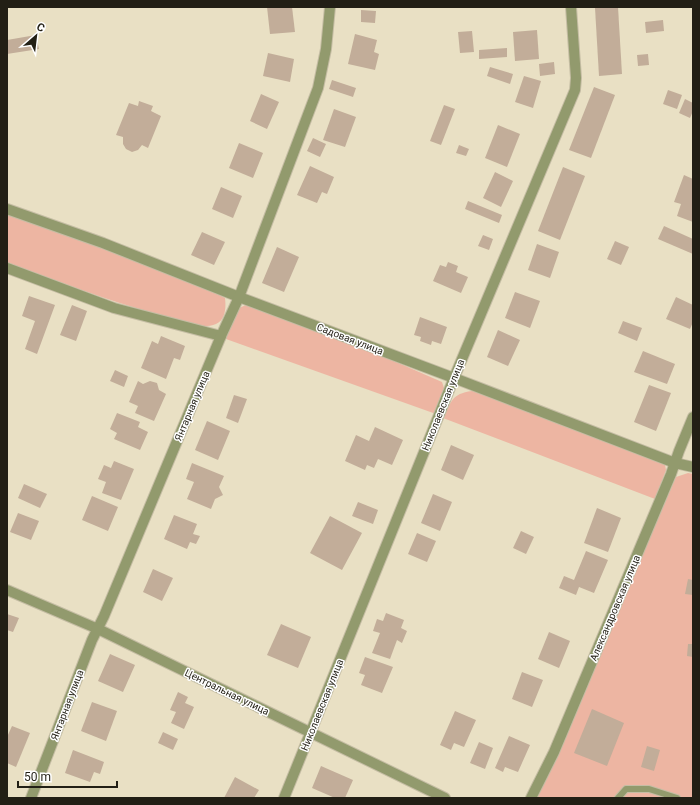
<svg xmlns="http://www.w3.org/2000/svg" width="700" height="805" viewBox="0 0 700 805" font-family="Roboto,sans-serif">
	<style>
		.green { fill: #edb5a2 }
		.building { fill: #c2ad99 }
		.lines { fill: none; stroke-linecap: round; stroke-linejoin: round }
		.lane-casing { stroke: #c5bda4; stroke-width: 8 }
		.street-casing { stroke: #c5bda4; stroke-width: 12 }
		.lane { stroke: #929a6d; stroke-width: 6 }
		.street { stroke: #929a6d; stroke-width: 10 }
		.labels { text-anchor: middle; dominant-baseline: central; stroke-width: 3; stroke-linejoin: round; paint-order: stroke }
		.street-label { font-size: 10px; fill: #221f15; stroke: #fff }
	</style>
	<rect width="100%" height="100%" fill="#e9e0c4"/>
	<!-- green -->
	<g class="green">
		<path d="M 7,214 L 100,247 L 208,289 L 225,298 C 226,306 226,320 216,324 C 198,331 175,319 157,314 C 106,300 57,281 7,263 Z"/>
		<polygon points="248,304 364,348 442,382 445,391 436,414 226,339 237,309"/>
		<path d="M 472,391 L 481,392 L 593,434 L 665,465 L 666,470 L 655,499 L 443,418 C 452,401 451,394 472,391 Z"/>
		<polygon points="688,473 693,474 693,798 537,798 676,477"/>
	</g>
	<!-- building -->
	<g class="building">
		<polygon points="267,7 292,7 295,32 270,34"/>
		<polygon points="607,7 618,7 622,74 599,76 595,8"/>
		<polygon points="361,10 376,11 375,23 361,22"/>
		<polygon points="663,20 664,31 646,33 645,22"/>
		<polygon points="537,30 539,59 515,61 513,32"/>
		<polygon points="472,31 474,52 460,53 458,32"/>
		<polygon points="355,34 377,40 374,52 379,54 375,70 348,64"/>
		<polygon points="36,35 39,49 7,54 7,40"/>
		<polygon points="507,48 507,57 479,59 479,50"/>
		<polygon points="268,53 294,59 290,82 263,76"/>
		<polygon points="648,54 649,65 638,66 637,55"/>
		<polygon points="554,62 555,74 540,76 539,64"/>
		<polygon points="490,67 513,74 510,84 487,76"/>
		<polygon points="524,76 541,81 533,108 515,102"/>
		<polygon points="332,80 356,88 353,97 329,89"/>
		<polygon points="594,87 615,95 591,158 569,150"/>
		<polygon points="668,90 682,95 677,109 663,104"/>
		<polygon points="261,94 279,102 267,129 250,121"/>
		<polygon points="685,99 693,103 693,111 690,118 679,113"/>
		<polygon points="139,101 153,106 151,111 161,116 148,148 142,145 138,150 132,152 126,149 123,144 123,137 116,135 129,103 138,106"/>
		<polygon points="444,105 455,109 441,145 430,141"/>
		<polygon points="334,109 356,117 345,147 323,140"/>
		<polygon points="498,125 520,134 507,167 485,158"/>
		<polygon points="313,138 326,144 320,157 307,151"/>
		<polygon points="239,143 263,153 253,178 229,168"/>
		<polygon points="459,145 469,149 466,156 456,153"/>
		<polygon points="310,166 334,177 327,194 322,192 317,203 297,195"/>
		<polygon points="563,167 585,176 560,240 538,231"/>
		<polygon points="495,172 513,181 501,207 483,198"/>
		<polygon points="684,175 693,179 693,222 677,216 681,204 674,202"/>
		<polygon points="221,187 242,196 233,218 212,209"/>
		<polygon points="468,201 502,215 499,223 465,209"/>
		<polygon points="664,226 693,239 693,254 658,239"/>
		<polygon points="202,232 225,242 214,265 191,255"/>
		<polygon points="483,235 493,239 489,250 478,246"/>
		<polygon points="615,241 629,247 621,265 607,259"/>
		<polygon points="537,244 559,252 550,278 528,270"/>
		<polygon points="277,247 299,257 284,292 262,283"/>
		<polygon points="448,262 458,266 456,272 468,277 461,293 433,281 440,265 446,267"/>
		<polygon points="515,292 540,301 530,328 505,318"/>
		<polygon points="29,296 55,305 37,354 25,349 35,321 22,316"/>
		<polygon points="676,297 693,305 693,322 690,329 666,319"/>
		<polygon points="72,305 87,311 76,341 60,335"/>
		<polygon points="420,317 447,327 441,344 432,341 431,345 420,341 421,337 414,335"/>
		<polygon points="623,321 642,328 637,341 618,333"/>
		<polygon points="498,330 520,340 508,366 487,357"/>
		<polygon points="161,336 185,346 180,360 174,358 166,379 141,368 152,341 158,344"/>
		<polygon points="643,351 675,364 667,384 634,372"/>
		<polygon points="115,370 128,376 124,387 110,381"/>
		<polygon points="138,381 143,384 150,381 157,383 159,390 166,394 154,421 135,413 138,406 129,402"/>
		<polygon points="649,385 671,393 656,431 634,422"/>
		<polygon points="234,395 247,399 238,423 226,418"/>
		<polygon points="117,413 140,422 138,427 148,432 140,450 114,439 117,433 110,429"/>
		<polygon points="207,421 230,431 218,460 195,450"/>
		<polygon points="375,427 403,440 392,465 378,459 374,468 367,465 365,470 345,461 356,435 369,441"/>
		<polygon points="451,445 474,455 463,480 441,470"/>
		<polygon points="114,461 134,469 121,500 102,493 106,482 98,479 104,465 111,468"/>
		<polygon points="192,463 224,476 219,487 223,495 215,499 211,509 187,499 194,482 186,479"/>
		<polygon points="24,484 47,494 40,508 18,498"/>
		<polygon points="433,494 452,502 440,531 421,523"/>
		<polygon points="92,496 118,507 108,531 82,520"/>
		<polygon points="358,502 378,510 373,524 352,516"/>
		<polygon points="597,508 621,518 608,552 584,543"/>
		<polygon points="18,513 39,521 31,540 10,532"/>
		<polygon points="174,515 197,524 193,534 200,536 196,544 190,542 187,549 164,539"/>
		<polygon points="330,516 362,533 342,570 310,553"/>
		<polygon points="521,531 534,537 526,554 513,548"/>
		<polygon points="417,533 436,541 427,562 408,554"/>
		<polygon points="586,551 608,560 594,593 579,587 576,595 559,588 564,576 574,580"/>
		<polygon points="153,569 173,578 162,601 143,592"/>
		<polygon points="688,579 693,580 693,595 685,594"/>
		<polygon points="386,613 404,620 401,628 407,631 402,643 397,640 390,659 372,653 380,633 373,631 377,619 383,621"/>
		<polygon points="7,614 19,618 13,632 7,630"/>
		<polygon points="281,624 311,637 298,668 267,655"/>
		<polygon points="549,632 570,641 559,668 538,659"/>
		<polygon points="688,644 693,644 693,657 687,656"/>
		<polygon points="110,654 135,665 123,692 98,681"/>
		<polygon points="365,657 393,667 382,693 361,685 365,675 359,673"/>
		<polygon points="522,672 543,680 532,707 512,699"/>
		<polygon points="178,692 188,697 185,703 194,707 184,729 171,723 176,712 170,710"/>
		<polygon points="92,702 117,711 106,741 81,731"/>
		<polygon points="592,709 624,723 607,766 574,753"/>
		<polygon points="455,711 476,720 464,747 454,743 451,750 440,745"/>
		<polygon points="12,726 30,733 16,767 7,763 7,737"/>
		<polygon points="163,732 178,739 173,750 158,743"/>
		<polygon points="509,736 530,745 518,772 505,767 503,772 495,768"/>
		<polygon points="479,742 493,748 485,769 470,763"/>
		<polygon points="647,746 660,750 654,771 641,767"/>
		<polygon points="73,750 104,762 100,774 94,772 90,782 65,773"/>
		<polygon points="321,766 353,780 345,798 335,798 312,788"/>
		<polygon points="235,777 259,790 254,798 224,798"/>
	</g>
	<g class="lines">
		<defs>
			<polyline id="lane" points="618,798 626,789 649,789 677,798"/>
			<g id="street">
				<polyline points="7,209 103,243 239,297 454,378 675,463 693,467"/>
				<polyline points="7,268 114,308 221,336"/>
				<polyline points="7,590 98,629 445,798"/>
				<polyline points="31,798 92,640 104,616 221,336 239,297 318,88 326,49 330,7"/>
				<polyline points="284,798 454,378 575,90 576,78 571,7"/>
				<polyline points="531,798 554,752 671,474 679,451 693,417"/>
			</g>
		</defs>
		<!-- lane casing -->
		<use href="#lane" class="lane-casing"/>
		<!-- street casing -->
		<use href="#street" class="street-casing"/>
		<!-- lane -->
		<use href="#lane" class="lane"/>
		<!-- street -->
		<use href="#street" class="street"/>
	</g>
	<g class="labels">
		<!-- street labels -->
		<g class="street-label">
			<text transform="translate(350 339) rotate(21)">Садовая улица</text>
			<text transform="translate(443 405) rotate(-68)">Николаевская улица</text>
			<text transform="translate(192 406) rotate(-67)">Янтарная улица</text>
			<text transform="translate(615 608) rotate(-67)">Александровская улица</text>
			<text transform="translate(227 692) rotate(26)">Центральная улица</text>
			<text transform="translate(67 705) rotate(-69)">Янтарная улица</text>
			<text transform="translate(322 705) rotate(-68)">Николаевская улица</text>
		</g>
	</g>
	<!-- border -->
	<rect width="700" height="805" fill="none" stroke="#221f15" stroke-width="16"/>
	<!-- north arrow -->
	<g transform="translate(36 36) rotate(28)" stroke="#ffffff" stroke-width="3" paint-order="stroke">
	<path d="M0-3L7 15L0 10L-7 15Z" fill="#221f15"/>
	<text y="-6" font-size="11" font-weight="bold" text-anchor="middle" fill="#221f15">С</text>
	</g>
	<!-- scale -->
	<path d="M18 781v6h99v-6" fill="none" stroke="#221f15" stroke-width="2"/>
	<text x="24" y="781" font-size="12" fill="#221f15" stroke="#ffffff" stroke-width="3" paint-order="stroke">50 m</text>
</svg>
